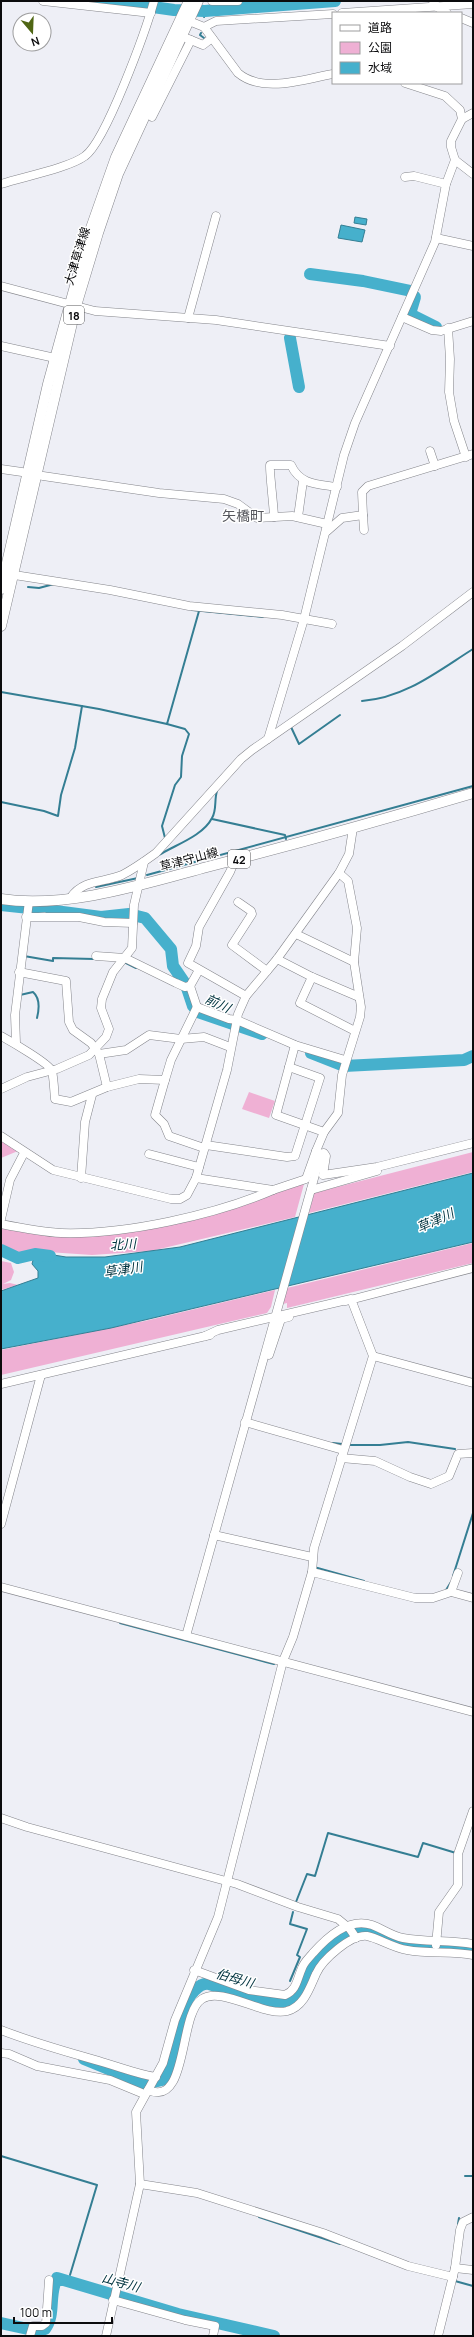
<svg xmlns="http://www.w3.org/2000/svg" width="474" height="2337" viewBox="0 0 474 2337" font-family="Manrope,'Noto Sans JP',sans-serif">
	<style>
		.green { fill: #efb0d4 }
		.water { fill: #46b0cc; stroke: #347e93 }
		.lines { fill: none; stroke-linecap: round; stroke-linejoin: round }
		.stream { stroke: #347e93; stroke-width: 2 }
		.river { stroke: #46b0cc; stroke-width: 12 }
		.minor-casing { stroke: #84858b; stroke-width: 9 }
		.major-casing { stroke: #84858b; stroke-width: 11 }
		.minor { stroke: #fff; stroke-width: 8 }
		.major { stroke: #fff; stroke-width: 10 }
		.labels { text-anchor: middle; dominant-baseline: central; stroke-width: 3; stroke-linejoin: round; paint-order: stroke }
		.shield { fill: #fff; stroke: #545456; stroke-width: 1 }
		.shield-label { font-size: 11px; font-weight: bold; fill: #0b0b0d }
		.street-label { font-size: 12px; fill: #0b0b0d; stroke: #fff }
		.water-label { font-size: 13px; font-style: italic; fill: #00333f; stroke: #fff }
		.quarter-label { font-size: 14px; fill: #56575d; stroke: #fff }
	</style>
	<rect width="100%" height="100%" fill="#eeeff6"/>
	<!-- green -->
	<g class="green">
		<polygon points="249,1092 275,1101 269,1118 242,1109"/>
		<polygon points="1,1141 18,1151 1,1158"/>
		<polygon points="473,1152 473,1172 309,1213 314,1193"/>
		<polygon points="304,1184 295,1217 151,1251 92,1255 33,1251 23,1256 1,1247 1,1227 121,1233"/>
		<polygon points="473,1243 473,1263 287,1308 287,1303 283,1304 287,1288"/>
		<polygon points="1,1261 11,1263 14,1272 11,1280 3,1284 10,1283 18,1285 1,1290"/>
		<polygon points="275,1290 271,1307 267,1313 1,1375 1,1350 145,1321"/>
	</g>
	<!-- water -->
	<g class="water">
		<polygon points="355,217 367,219 366,225 354,223"/>
		<polygon points="341,225 365,230 362,242 338,238"/>
		<polygon points="473,1173 473,1242 111,1328 1,1349 1,1291 38,1278 38,1271 32,1264 35,1252 66,1257 105,1257 180,1247"/>
	</g>
	<g class="lines">
		<!-- stream -->
		<g class="stream">
			<polyline points="204,17 205,11"/>
			<polyline points="201,33 200,35 204,38"/>
			<polyline points="28,587 39,588 54,584"/>
			<polyline points="192,610 263,617"/>
			<polyline points="1,692 99,709 167,724 199,611"/>
			<path d="M 362,701 C 405,698 438,671 473,649"/>
			<polyline points="291,727 299,744 340,715"/>
			<polyline points="1,802 44,811 58,816 61,795 75,748 82,706"/>
			<polyline points="212,819 285,835 286,839"/>
			<polyline points="165,838 162,826 175,785 181,777 182,756 189,734 185,729 167,724"/>
			<path d="M 159,855 C 175,845 203,836 212,818 C 217,810 214,800 217,791"/>
			<polyline points="147,875 473,786"/>
			<polyline points="96,887 138,878"/>
			<polyline points="24,956 53,961 53,958 94,959"/>
			<polyline points="124,962 136,968"/>
			<path d="M 20,995 L 33,992 C 40,998 39,1010 37,1018"/>
			<polyline points="333,1443 342,1444"/>
			<polyline points="349,1445 380,1445 408,1442 455,1449"/>
			<polyline points="314,1567 364,1581"/>
			<polyline points="453,1576 473,1513"/>
			<polyline points="446,1590 451,1582"/>
			<polyline points="120,1623 266,1662 274,1664 275,1663"/>
			<polyline points="296,1902 307,1874 315,1876 328,1833 418,1857 423,1843 456,1853"/>
			<polyline points="290,1981 300,1957 297,1955 307,1929 290,1924 293,1912"/>
			<polyline points="1,2156 97,2185 70,2275"/>
			<polyline points="465,2176 473,2176"/>
			<polyline points="259,2217 340,2244"/>
			<polyline points="458,2224 459,2218"/>
			<polyline points="455,2281 473,2286"/>
		</g>
		<!-- river -->
		<g class="river">
			<polyline points="88,1 146,6 174,10 205,11 335,1"/>
			<polyline points="310,274 363,281 411,291"/>
			<polyline points="415,297 410,314 436,327"/>
			<polyline points="290,338 299,387"/>
			<polyline points="1,905 29,908 46,906 55,911 101,917 129,914 145,918 171,949 173,966 186,985 193,1006 198,1012 262,1034"/>
			<polyline points="311,1053 344,1066 464,1060 473,1056"/>
			<polyline points="1,1250 18,1258 35,1254 50,1256"/>
			<path d="M 84,2059 L 145,2084 L 162,2080 C 180,2060 174,2010 195,1990 C 199,1986 203,1983 209,1984 C 215,1985 222,1989 228,1991 C 245,1997 264,2003 282,2003 C 304,2002 304,1978 313,1963 C 322,1948 341,1933 358,1929 C 372,1926 387,1940 401,1944 C 415,1948 431,1945 446,1946 C 455,1946 464,1948 473,1950"/>
			<path d="M 1,2323 L 37,2331 L 45,2329 C 56,2314 48,2295 57,2278 L 178,2314 L 274,2336"/>
		</g>
		<defs>
			<g id="minor">
				<polyline points="43,1 151,13"/>
				<polyline points="212,1 238,1"/>
				<polyline points="433,1 437,7 447,13"/>
				<polyline points="342,13 473,4"/>
				<polyline points="461,18 473,23"/>
				<path d="M 189,21 L 204,27 L 238,73 C 263,94 304,79 333,74"/>
				<polyline points="204,27 216,21 333,14"/>
				<polyline points="186,38 203,45 212,38"/>
				<polyline points="405,83 445,96 460,110 462,119 451,141 451,147 455,160 473,174"/>
				<polyline points="152,117 191,40"/>
				<polyline points="462,119 473,113"/>
				<polyline points="405,177 414,176 446,184"/>
				<path d="M 1,184 C 22,177 69,168 85,156 C 106,141 146,30 154,1"/>
				<polyline points="436,238 473,246"/>
				<polyline points="1,286 95,311 216,320 390,346"/>
				<polyline points="402,317 432,330 441,331 473,321"/>
				<polyline points="188,318 216,216"/>
				<polyline points="448,328 450,359 449,392 454,421 466,457"/>
				<polyline points="1,346 55,358"/>
				<polyline points="430,451 435,466"/>
				<polyline points="1,469 22,472"/>
				<polyline points="43,476 159,493 224,499 238,504 257,518 292,516 327,524"/>
				<polyline points="363,515 364,530"/>
				<path d="M 274,517 C 274,509 269,468 270,465 L 291,465 C 300,485 318,484 337,487"/>
				<polyline points="298,517 303,481"/>
				<polyline points="326,532 342,518 363,515 362,492 368,486 473,454"/>
				<polyline points="8,574 110,590 189,606 282,615 332,624"/>
				<polyline points="268,739 304,619 344,455 355,423 435,242 446,184 455,160"/>
				<polyline points="235,860 230,872 199,927 196,946 188,963 246,996"/>
				<path d="M 71,897 C 84,879 103,883 122,875 C 134,869 145,861 156,853 L 241,759 L 252,750 L 402,646 L 473,592"/>
				<polyline points="238,902 251,911 252,914 232,945 267,971"/>
				<polyline points="26,917 79,917 104,922 133,923"/>
				<polyline points="296,934 354,962"/>
				<polyline points="96,956 125,958 176,983 185,987 190,986 197,1007"/>
				<polyline points="277,959 312,977 359,997"/>
				<polyline points="19,972 66,981 69,1022 73,1030 91,1043 99,1054 107,1087"/>
				<polyline points="312,977 300,1003 355,1031"/>
				<polyline points="190,986 199,970"/>
				<polyline points="197,1007 229,1019 237,1020 295,1045 345,1060"/>
				<path d="M 1,1036 C 10,1041 50,1064 52,1071 C 54,1080 54,1090 55,1099 L 71,1102 L 107,1087 L 139,1079 L 165,1080 L 171,1060 L 197,1007"/>
				<polyline points="16,1043 15,1015 29,901"/>
				<polyline points="295,1045 276,1115 324,1132"/>
				<polyline points="99,1054 126,1050 149,1035 181,1039 204,1037 230,1047"/>
				<polyline points="165,1080 155,1115 164,1124 169,1136 204,1148"/>
				<polyline points="1,1089 27,1077 57,1069 89,1055 106,1037 109,1029 101,1008 102,999 113,972 132,948 134,905 144,862"/>
				<polyline points="1,1136 53,1170 171,1199 180,1199 187,1195 196,1178 227,1070 238,1014 246,996 277,959 339,873 349,854 353,828"/>
				<polyline points="206,1145 287,1157 295,1156 320,1078 289,1067"/>
				<polyline points="149,1154 199,1167"/>
				<polyline points="318,1154 324,1153 326,1156 323,1175 377,1167 473,1143"/>
				<polyline points="81,1178 85,1122 92,1095"/>
				<polyline points="196,1178 273,1190 306,1179 316,1151"/>
				<polyline points="311,1190 377,1171"/>
				<polyline points="1,1219 10,1180 24,1153"/>
				<path d="M 1,1224 C 21,1228 41,1232 61,1233 C 124,1235 215,1215 273,1190"/>
				<polyline points="346,1301 473,1268"/>
				<polyline points="269,1355 281,1319 289,1317"/>
				<polyline points="373,1356 473,1383"/>
				<polyline points="1,1384 210,1335"/>
				<polyline points="245,1422 343,1450"/>
				<polyline points="341,1458 375,1461 410,1477 431,1484 449,1476 458,1454 473,1453"/>
				<polyline points="1,1524 41,1375"/>
				<polyline points="214,1535 312,1557"/>
				<polyline points="312,1572 415,1598 433,1598 451,1592 458,1573"/>
				<polyline points="1,1587 473,1712"/>
				<polyline points="451,1592 473,1598"/>
				<polyline points="186,1636 320,1157 316,1151 324,1132 338,1113 342,1075 360,1017 361,1007 354,962 357,928 348,881 339,873"/>
				<polyline points="1,1818 27,1827 237,1884 298,1907 338,1919 350,1929 356,1938"/>
				<polyline points="436,1945 439,1912 458,1885 458,1854 473,1811"/>
				<path d="M 194,1970 L 249,1990 L 285,1995 C 297,1990 297,1979 302,1968 C 304,1962 309,1958 313,1953 C 327,1937 349,1917 372,1925 C 383,1929 392,1936 403,1938 C 426,1942 450,1940 473,1944"/>
				<path d="M 1,2030 C 34,2043 68,2052 102,2062 C 120,2067 137,2074 156,2077"/>
				<polyline points="1,2053 9,2054 37,2066 110,2080 144,2094"/>
				<path d="M 148,2090 C 189,2108 178,2014 202,1999 C 222,1986 264,2017 287,2011 C 304,2007 310,1987 316,1974 C 322,1960 351,1934 367,1936 C 378,1938 393,1948 407,1950 C 429,1954 451,1951 473,1955"/>
				<polyline points="140,2184 197,2193 323,2233 408,2266 453,2277"/>
				<polyline points="455,2268 473,2270"/>
				<polyline points="113,2300 185,2320 215,2326 213,2336"/>
				<polyline points="30,2336 33,2326 42,2326 46,2323 49,2280"/>
				<polyline points="106,2336 140,2184 136,2112 163,2063 175,2020 218,1917 283,1661 293,1637 312,1572 314,1548 373,1356 351,1299 218,1330 205,1336"/>
				<polyline points="438,2336 455,2268 460,2230 463,2222 473,2217"/>
			</g>
			<g id="major">
				<polyline points="1,589 48,384 91,228 116,157 189,1"/>
				<polyline points="1,626 76,306 98,233 118,174 198,1"/>
				<path d="M 1,899 C 66,909 144,884 207,867 C 296,844 385,819 473,793"/>
			</g>
		</defs>
		<!-- minor casing -->
		<use href="#minor" class="minor-casing"/>
		<!-- major casing -->
		<use href="#major" class="major-casing"/>
		<!-- minor -->
		<use href="#minor" class="minor"/>
		<!-- major -->
		<use href="#major" class="major"/>
	</g>
	<g class="labels">
		<!-- shield labels -->
		<g class="shield">
			<rect x="64" y="306" width="20" height="18" rx="3"/>
			<rect x="228" y="850" width="22" height="18" rx="3"/>
		</g>
		<g class="shield-label">
			<text x="74" y="315">18</text>
			<text x="239" y="859">42</text>
		</g>
		<!-- street labels -->
		<g class="street-label">
			<text transform="translate(77 256) rotate(-73)">大津草津線</text>
			<text transform="translate(189 859) rotate(-15)">草津守山線</text>
		</g>
		<!-- water labels -->
		<g class="water-label">
			<text transform="translate(218 1003) rotate(25)">前川</text>
			<text transform="translate(435 1220) rotate(-24)">草津川</text>
			<text transform="translate(123 1244) rotate(-3)">北川</text>
			<text transform="translate(123 1269) rotate(-9)">草津川</text>
			<text transform="translate(235 1978) rotate(16)">伯母川</text>
			<text transform="translate(121 2282) rotate(16)">山寺川</text>
		</g>
		<!-- quarter labels -->
		<g class="quarter-label">
			<text x="243" y="515">矢橋町</text>
		</g>
	</g>
	<!-- border -->
	<rect width="474" height="2337" fill="none" stroke="#0b0b0d" stroke-width="4"/>
	<!-- legend -->
	<rect x="332" y="12" width="130" height="72" fill="#ffffff" stroke="#9d9d9e"/>
	<rect x="340" y="25" width="20" height="6" fill="#ffffff" stroke="#9d9d9e"/>
	<text x="368" y="32" font-size="12" fill="#0b0b0d">道路</text>
	<rect x="340" y="42" width="20" height="12" fill="#efb0d4" stroke="#9d9d9e"/>
	<text x="368" y="52" font-size="12" fill="#0b0b0d">公園</text>
	<rect x="340" y="62" width="20" height="12" fill="#46b0cc" stroke="#9d9d9e"/>
	<text x="368" y="72" font-size="12" fill="#0b0b0d">水域</text>
	<!-- north arrow -->
	<g transform="translate(32 32) rotate(161)"><circle r="19" fill="#ffffff" stroke="#9d9d9e"/>
	<path d="M0-3L7 15L0 10L-7 15Z" fill="#4f6614"/>
	<text y="-6" font-size="11" font-weight="bold" text-anchor="middle" fill="#0b0b0d">N</text>
	</g>
	<!-- scale -->
	<path d="M14 2317v6h98v-6" fill="none" stroke="#0b0b0d" stroke-width="2"/>
	<text x="20" y="2317" font-size="12" fill="#0b0b0d" stroke="#ffffff" stroke-width="3" paint-order="stroke">100 m</text>
</svg>
